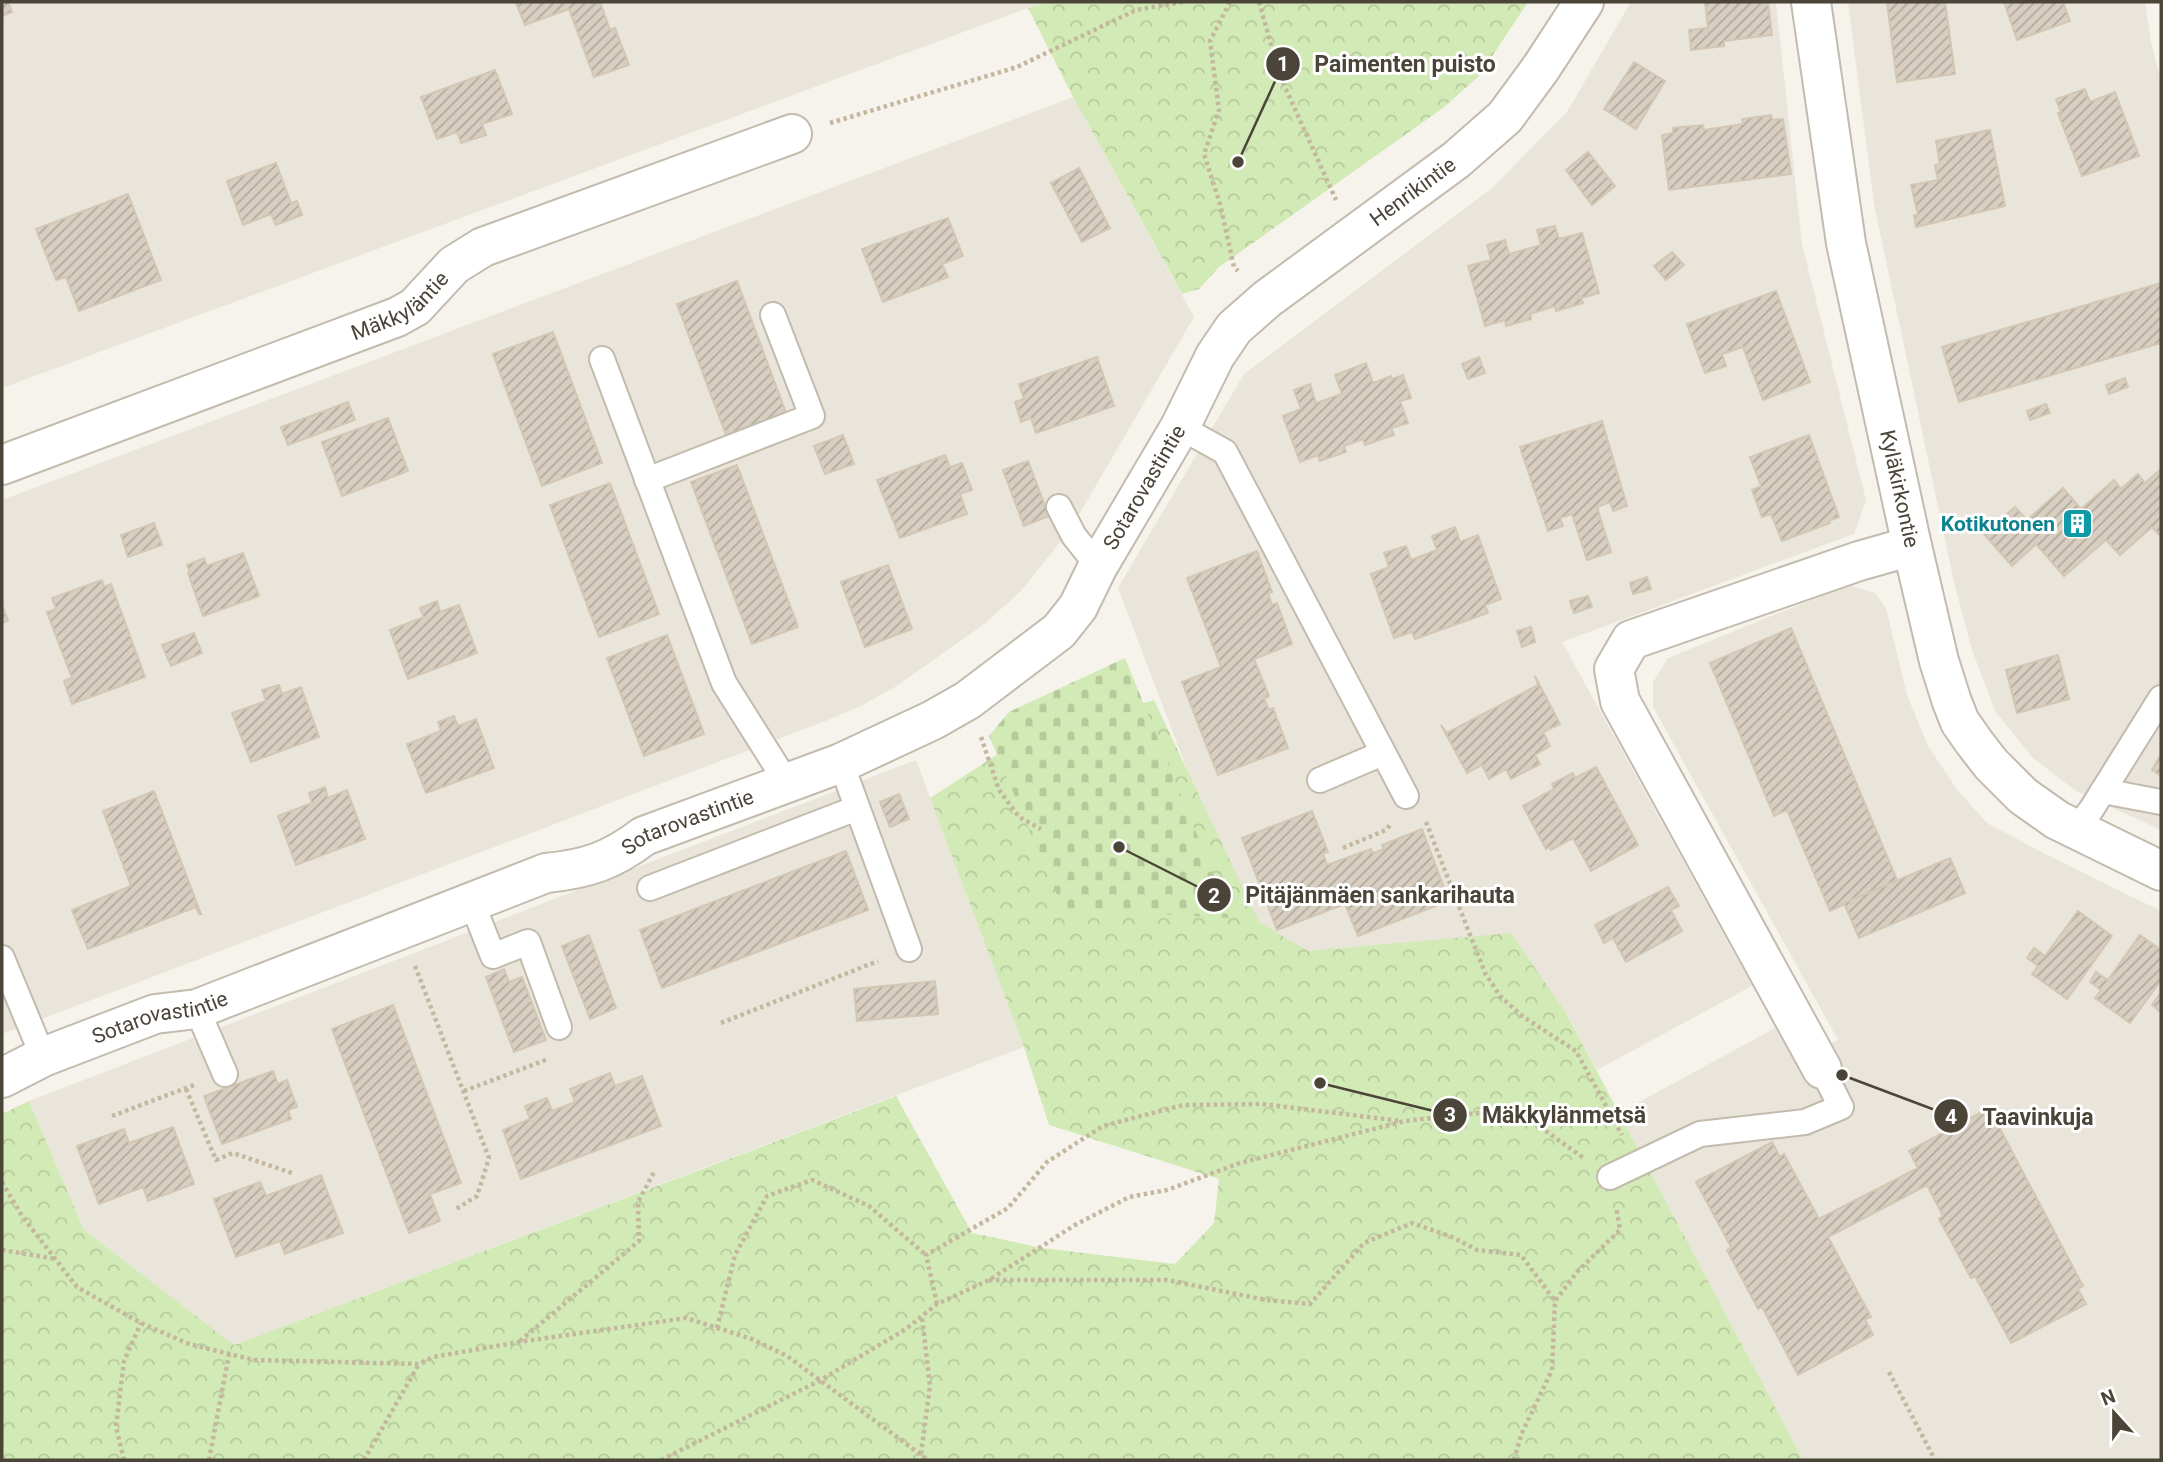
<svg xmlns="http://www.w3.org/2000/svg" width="2163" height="1462" viewBox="0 0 2163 1462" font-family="Roboto,sans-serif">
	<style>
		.residential { fill: #eae5da }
		.forest { fill: url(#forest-crowns) }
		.cemetery { fill: url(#cemetery-stones) }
		.building { fill: url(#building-hatch); stroke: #d3c7b4; stroke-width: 2 }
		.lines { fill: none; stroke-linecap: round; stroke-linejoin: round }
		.lane-casing { stroke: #c2bbae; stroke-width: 28 }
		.street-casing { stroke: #c2bbae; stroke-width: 42 }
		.path { stroke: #c4b79f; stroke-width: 4.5; stroke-dasharray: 3.5 3.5; stroke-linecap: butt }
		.lane { stroke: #fff; stroke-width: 24 }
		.street { stroke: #fff; stroke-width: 38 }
		.labels { text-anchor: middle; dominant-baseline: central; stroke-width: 6; stroke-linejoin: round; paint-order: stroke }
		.street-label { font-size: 21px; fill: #4b4439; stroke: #fff }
		.culture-label { font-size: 21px; font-weight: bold; fill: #0d838f; stroke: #fff; text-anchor: end }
		.leader { fill: none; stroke: #4b4439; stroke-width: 2.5 }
		.callout-dot { fill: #4b4439; stroke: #fff; stroke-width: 2.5 }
		.mark-label { font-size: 21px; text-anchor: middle; font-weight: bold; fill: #fff }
		.callout-label { font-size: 23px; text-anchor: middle; font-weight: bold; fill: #4b4439; stroke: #fff; stroke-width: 6; stroke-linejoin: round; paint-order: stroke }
	</style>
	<defs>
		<pattern id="forest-crowns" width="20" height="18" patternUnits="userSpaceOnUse" patternTransform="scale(1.75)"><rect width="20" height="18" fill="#d2eab5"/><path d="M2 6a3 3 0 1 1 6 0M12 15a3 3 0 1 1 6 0" fill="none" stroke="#b6ca9c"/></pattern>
		<pattern id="cemetery-stones" width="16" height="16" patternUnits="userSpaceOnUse" patternTransform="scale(1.75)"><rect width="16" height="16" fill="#d2eab5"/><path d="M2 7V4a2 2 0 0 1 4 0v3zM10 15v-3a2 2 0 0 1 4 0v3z" fill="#b6ca9c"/></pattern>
		<pattern id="building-hatch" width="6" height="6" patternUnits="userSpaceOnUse" patternTransform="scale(1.75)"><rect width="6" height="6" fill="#d8cfc1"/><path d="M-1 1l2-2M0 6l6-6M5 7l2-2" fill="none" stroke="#b1aa9e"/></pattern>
	</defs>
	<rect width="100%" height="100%" fill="#f6f3ec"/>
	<!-- residential -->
	<g class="residential">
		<polygon points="2,2 1053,2 1028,8 2,388"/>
		<polygon points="1631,2 1776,2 1802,244 1866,500 1854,534 1562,642 1752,986 1597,1070 1567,1014 1315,1106 1118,588 1244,374 1492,188 1567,112"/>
		<polygon points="1848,2 2145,2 2151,42 2161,82 2161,830 2076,791 2033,758 1995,711 1972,650 1954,582 1874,204"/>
		<polygon points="1073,97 1194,317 1070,530 1020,592 983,625 895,687 861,706 823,722 2,1034 2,500"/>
		<polygon points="1848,585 1875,593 1886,608 1907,695 1928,746 1956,788 1987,823 2047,855 2161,911 2161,1460 1803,1460 1619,1113 1775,1028 1794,1061 1838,1040 1653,707 1653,682 1668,658"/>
		<polygon points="916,760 1024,1047 234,1345 84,1230 29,1101"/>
	</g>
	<!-- forest -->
	<g class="forest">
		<polygon points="1053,2 1528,2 1479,76 1443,108 1219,267 1199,289 1182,294 1073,97 1028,8"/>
		<polygon points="1154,700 1259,922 1308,951 1511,933 1566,1013 1803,1460 2,1460 2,1114 29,1101 84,1230 234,1345 896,1096 972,1233 1042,1248 1175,1264 1214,1223 1219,1179 1049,1125 1024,1047 930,798 1026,736"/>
	</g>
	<!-- cemetery -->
	<polygon class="cemetery" points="1125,658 1231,918 1063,909 989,736 1009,712"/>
	<!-- building -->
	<g class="building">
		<polygon points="2,2 8,2 12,12 2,16"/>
		<polygon points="519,2 600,2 610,30 615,28 629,65 594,77 569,9 525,25 516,3"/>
		<polygon points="1705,2 1768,2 1772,35 1724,41 1724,46 1691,50 1689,30 1708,28"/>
		<polygon points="1887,2 1945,2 1955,74 1897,82"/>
		<polygon points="2004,2 2063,2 2070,21 2017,40"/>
		<polygon points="1634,62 1665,81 1636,129 1604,109"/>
		<polygon points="495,70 512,114 482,124 486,135 461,143 457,132 437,139 421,97"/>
		<polygon points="2085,89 2090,102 2115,92 2139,156 2082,176 2058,113 2061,112 2056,99"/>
		<polygon points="1771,115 1772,120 1783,119 1791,174 1669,190 1662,135 1673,133 1673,128 1703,125 1704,130 1743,124 1742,119"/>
		<polygon points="1990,130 2005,206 1916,227 1914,215 1918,215 1911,185 1938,180 1935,165 1940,164 1936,141"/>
		<polygon points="1588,152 1615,186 1592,205 1566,170"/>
		<polygon points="276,163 291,203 297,201 302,215 276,225 271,214 243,225 227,181"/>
		<polygon points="1079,168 1110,228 1082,242 1051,183"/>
		<polygon points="128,194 161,280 79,311 66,277 56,280 36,229"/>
		<polygon points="948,218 963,256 942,264 948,277 883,302 862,249"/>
		<polygon points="1555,226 1559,239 1582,233 1599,293 1581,298 1583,303 1556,311 1555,306 1530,314 1531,319 1506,326 1505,320 1485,326 1468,266 1491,260 1487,245 1505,240 1509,254 1541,245 1537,230"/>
		<polygon points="1672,252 1684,265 1666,280 1654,266"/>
		<polygon points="737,281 786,413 726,435 677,304"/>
		<polygon points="2161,283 2161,343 1959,402 1942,347"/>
		<polygon points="1776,291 1810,382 1763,400 1743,347 1722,354 1726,366 1705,373 1687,324"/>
		<polygon points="553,332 602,463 542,486 493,354"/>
		<polygon points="1097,357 1114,406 1036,433 1031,418 1021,422 1015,402 1024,399 1019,384"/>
		<polygon points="1479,357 1485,373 1468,379 1462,364"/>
		<polygon points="1366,363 1373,383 1391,376 1392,379 1403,375 1411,398 1400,401 1408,423 1391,428 1394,435 1365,445 1363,439 1344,446 1346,452 1320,461 1318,455 1300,462 1283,416 1301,409 1294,390 1310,384 1316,403 1342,394 1335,375"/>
		<polygon points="2125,378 2128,387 2109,394 2106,385"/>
		<polygon points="348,402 355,420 288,445 281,427"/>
		<polygon points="2046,404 2050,413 2030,420 2027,411"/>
		<polygon points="388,418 408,471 342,496 322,442"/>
		<polygon points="1602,421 1627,506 1613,511 1610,502 1597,507 1611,552 1587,560 1572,514 1560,518 1563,526 1548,531 1520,447"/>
		<polygon points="843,435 854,464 825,474 814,446"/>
		<polygon points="1809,435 1839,517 1829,521 1830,523 1782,541 1771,514 1762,517 1752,490 1761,486 1750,457"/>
		<polygon points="945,455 950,467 962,463 972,490 960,494 967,514 900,538 877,480"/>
		<polygon points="1028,461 1049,516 1024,526 1003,470"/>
		<polygon points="737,465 798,627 752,644 691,482"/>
		<polygon points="2161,469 2161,537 2152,527 2120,555 2106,540 2064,576 2036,544 2012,566 1984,534 2015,507 2027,520 2063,488 2081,509 2114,480 2121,489 2138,474 2145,483"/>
		<polygon points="610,483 659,614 599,637 550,505"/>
		<polygon points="154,523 162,545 128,557 121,535"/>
		<polygon points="1455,527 1460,542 1478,535 1501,599 1485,605 1488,613 1415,639 1412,632 1394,638 1371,574 1389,567 1384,553 1406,546 1411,560 1437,550 1432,536"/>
		<polygon points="1257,551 1272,592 1268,593 1272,605 1277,603 1292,644 1254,659 1269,696 1264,699 1269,710 1273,708 1288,748 1218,775 1182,682 1221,667 1187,578"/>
		<polygon points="243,553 259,596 203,616 188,573 190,572 187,565 204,558 207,566"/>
		<polygon points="888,565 912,629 865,647 841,582"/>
		<polygon points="1647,577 1651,589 1633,594 1630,583"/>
		<polygon points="102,580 104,587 111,584 145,677 72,704 64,681 72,678 47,612 56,609 52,598"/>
		<polygon points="1588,596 1592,607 1574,613 1570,601"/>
		<polygon points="437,601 440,612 459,605 477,653 408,679 390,630 424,617 420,608"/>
		<polygon points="2,605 8,621 2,623"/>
		<polygon points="1531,627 1535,642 1522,647 1517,631"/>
		<polygon points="1791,628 1897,880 1830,911 1787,810 1774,816 1710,663"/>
		<polygon points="194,633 202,653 171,666 162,645"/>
		<polygon points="667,635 704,734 644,756 607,658"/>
		<polygon points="2058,655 2069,699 2017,713 2006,670"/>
		<polygon points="1535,676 1560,724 1543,732 1550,746 1535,755 1540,764 1511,779 1506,769 1489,779 1482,765 1467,773 1441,725 1447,733 1538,685"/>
		<polygon points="279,685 282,694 301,687 319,737 251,762 232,713 266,701 262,690"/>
		<polygon points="454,716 458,726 476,719 494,768 426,793 407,744 441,731 438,722"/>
		<polygon points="2161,754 2161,776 2152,770"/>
		<polygon points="1596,767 1638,845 1591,871 1573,838 1551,850 1549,847 1546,849 1523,806 1554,789 1552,784 1573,773 1575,778"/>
		<polygon points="325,787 328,798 347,790 365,839 296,865 278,816 312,803 309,793"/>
		<polygon points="154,791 201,914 199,914 196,907 88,949 72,910 131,886 103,811"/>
		<polygon points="899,794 909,819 890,827 880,802"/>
		<polygon points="1312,811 1328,852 1323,853 1327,865 1371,849 1373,853 1384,849 1382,845 1422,829 1449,901 1358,936 1345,904 1277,930 1242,838"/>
		<polygon points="846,851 868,910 662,988 640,930"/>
		<polygon points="1950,858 1965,893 1859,938 1844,903"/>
		<polygon points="1668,887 1679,906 1671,910 1682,931 1626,962 1613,938 1604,943 1595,925"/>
		<polygon points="2078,911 2112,936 2067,999 2032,974 2038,966 2027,958 2034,948 2045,956"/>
		<polygon points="589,935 616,1008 590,1019 562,946"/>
		<polygon points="2140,935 2161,950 2161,980 2130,1023 2095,998 2101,990 2090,982 2096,972 2108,980"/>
		<polygon points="504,969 509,982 522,977 546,1040 514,1052 486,977"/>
		<polygon points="935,981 938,1014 857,1021 854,989"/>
		<polygon points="2159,995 2161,997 2161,1012 2152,1005"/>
		<polygon points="393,1005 461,1183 430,1194 440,1221 409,1233 332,1029"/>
		<polygon points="273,1071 278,1084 287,1080 297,1107 288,1110 291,1119 222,1144 204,1096"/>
		<polygon points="610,1073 615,1086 642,1076 661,1126 521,1179 503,1130 530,1119 525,1106 547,1098 552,1111 575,1102 570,1089"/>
		<polygon points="1985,1110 1993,1126 1997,1123 2083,1286 2078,1289 2086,1304 2011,1343 1975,1276 1971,1278 1939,1219 1943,1216 1927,1185 1828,1237 1871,1317 1865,1319 1873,1335 1798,1375 1762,1307 1758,1309 1727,1250 1731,1247 1696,1182 1772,1142 1780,1157 1784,1154 1819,1219 1918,1168 1909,1151"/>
		<polygon points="173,1127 194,1184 148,1201 143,1187 99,1204 77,1146 124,1129 129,1143"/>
		<polygon points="321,1175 343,1233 285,1254 280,1241 236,1257 214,1199 260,1182 266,1196"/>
	</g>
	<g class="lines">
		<defs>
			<g id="lane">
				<polyline points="602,359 724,683 787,783"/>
				<polyline points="1180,427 1225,452 1406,796"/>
				<polyline points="647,480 812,416 773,315"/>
				<polyline points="1059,507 1074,536 1098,566"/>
				<polyline points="841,763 909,949"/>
				<polyline points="1320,780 1383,753"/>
				<polyline points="2103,791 2161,802"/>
				<polyline points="2076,830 2091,810 2161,698"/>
				<polyline points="650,888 857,808"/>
				<polyline points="472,903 493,956 528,942 559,1027"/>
				<polyline points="2,958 43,1057"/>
				<polyline points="197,1009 225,1074"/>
				<polyline points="1610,1177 1700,1134 1805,1122 1841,1107 1822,1069"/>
			</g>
			<g id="street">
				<path id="s1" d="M 1811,2 L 1846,243 L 1912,546 L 1939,661 L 1952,702 L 1960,722 L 1974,742 L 1991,764 L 2023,796 L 2057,820 L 2161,871"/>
				<path id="s2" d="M 2,465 L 397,317 L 415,307 L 454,265 L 483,247 L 792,134"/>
				<polyline points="1822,1069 1620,701 1614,669 1631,640 1859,561 1912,546"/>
				<path id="s3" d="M 2,1078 L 43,1057 L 155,1014 L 197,1009 L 546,873 C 587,869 611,861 644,836 L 841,763 L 933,720 L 968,700 L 1059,631 L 1078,607 L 1098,566 L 1180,427 L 1215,356 L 1234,328 L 1267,299 L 1456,160 L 1505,117 L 1541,68 L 1584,2"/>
			</g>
		</defs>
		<!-- lane casing -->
		<use href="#lane" class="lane-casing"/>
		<!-- street casing -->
		<use href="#street" class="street-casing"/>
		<!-- path -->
		<g class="path">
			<polyline points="1230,2 1210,41 1219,110 1204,154 1220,204 1234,267 1238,271"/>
			<polyline points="1259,2 1280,76 1336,200"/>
			<polyline points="830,123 1017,67 1136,10 1182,2"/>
			<polyline points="981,737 999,790 1019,817 1041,829"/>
			<polyline points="1426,822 1485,973 1500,996 1522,1016 1576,1051 1622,1135"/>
			<polyline points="1343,848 1386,830 1391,824"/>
			<polyline points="415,966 489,1158 477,1196 456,1209"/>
			<polyline points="721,1023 878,961"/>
			<polyline points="186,1089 216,1160 233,1153 295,1174"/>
			<polyline points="464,1091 548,1059"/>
			<polyline points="112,1116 194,1085"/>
			<polyline points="2,1182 22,1216 77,1287 141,1323 189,1344 254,1360 419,1364 433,1357 519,1342 686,1318 752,1339 787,1356 928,1460"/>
			<polyline points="2,1250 56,1259"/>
			<polyline points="989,1280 1167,1280 1266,1300 1310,1304 1364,1243 1412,1223 1452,1237 1477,1250 1521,1255 1555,1301"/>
			<polyline points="937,1304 926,1255 1008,1208 1047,1162 1103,1126 1183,1105 1262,1104 1401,1121"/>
			<polyline points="717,1328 735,1255 767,1196 812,1180 869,1206 926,1255"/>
			<polyline points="520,1341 639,1241 638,1202 654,1172"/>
			<polyline points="1889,1372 1935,1460"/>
			<polyline points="921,1454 930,1386 922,1317"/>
			<polyline points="124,1460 116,1427 124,1361 141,1323"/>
			<polyline points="209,1460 229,1354"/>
			<polyline points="364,1460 419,1364"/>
			<polyline points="661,1460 819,1381 906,1329 937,1304 989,1280 1075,1225 1129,1197 1167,1190 1240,1163 1405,1121 1515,1109 1585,1159"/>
			<polyline points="1514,1460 1521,1435 1552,1370 1555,1301 1577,1272 1620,1230 1616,1207"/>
		</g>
		<!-- lane -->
		<use href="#lane" class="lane"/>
		<!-- street -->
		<use href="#street" class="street"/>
	</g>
	<!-- icons -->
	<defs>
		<symbol id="building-square" viewBox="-11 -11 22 22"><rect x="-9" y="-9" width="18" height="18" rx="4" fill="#0f9aa8" stroke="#fff"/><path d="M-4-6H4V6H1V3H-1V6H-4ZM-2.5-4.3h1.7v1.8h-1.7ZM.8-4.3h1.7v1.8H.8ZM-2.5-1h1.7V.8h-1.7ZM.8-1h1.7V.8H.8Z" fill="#fff"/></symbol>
	</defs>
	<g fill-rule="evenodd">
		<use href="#building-square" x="2060" y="506" width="35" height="35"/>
	</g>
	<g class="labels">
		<!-- street labels -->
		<g class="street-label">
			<text stroke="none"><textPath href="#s3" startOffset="1731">Henrikintie</textPath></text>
			<text stroke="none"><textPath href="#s2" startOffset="430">Mäkkyläntie</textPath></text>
			<text stroke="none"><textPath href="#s3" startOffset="1323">Sotarovastintie</textPath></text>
			<text stroke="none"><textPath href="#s1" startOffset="495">Kyläkirkontie</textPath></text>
			<text stroke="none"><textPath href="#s3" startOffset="735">Sotarovastintie</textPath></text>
			<text stroke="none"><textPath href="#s3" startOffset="170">Sotarovastintie</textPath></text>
		</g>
		<!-- culture labels -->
		<g class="culture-label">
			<text x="2055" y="524">Kotikutonen</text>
		</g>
	</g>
	<!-- callouts -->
	<path class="leader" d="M1238 162L1283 64M1119 847L1214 895M1320 1083L1450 1115M1842 1075L1951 1116"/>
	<g class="callout-dot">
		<circle cx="1238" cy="162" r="7"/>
		<circle cx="1119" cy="847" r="7"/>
		<circle cx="1320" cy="1083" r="7"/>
		<circle cx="1842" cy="1075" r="7"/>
		<circle cx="1283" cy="64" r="18"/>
		<circle cx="1214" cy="895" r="18"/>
		<circle cx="1450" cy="1115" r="18"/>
		<circle cx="1951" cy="1116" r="18"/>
	</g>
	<g class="mark-label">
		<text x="1283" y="71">1</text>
		<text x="1214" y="903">2</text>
		<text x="1450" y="1122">3</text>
		<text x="1951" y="1124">4</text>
	</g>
	<g class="callout-label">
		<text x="1405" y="72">Paimenten puisto</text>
		<text x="1380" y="903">Pitäjänmäen sankarihauta</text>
		<text x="1564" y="1123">Mäkkylänmetsä</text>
		<text x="2038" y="1125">Taavinkuja</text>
	</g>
	<!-- border -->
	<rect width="2163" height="1462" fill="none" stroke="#4b4439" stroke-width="7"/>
	<!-- north arrow -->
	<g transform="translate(2114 1413) rotate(339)" stroke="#ffffff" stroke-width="5" paint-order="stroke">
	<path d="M0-5L12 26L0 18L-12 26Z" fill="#4b4439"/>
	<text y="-10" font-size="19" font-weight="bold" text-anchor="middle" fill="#4b4439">N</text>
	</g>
</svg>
